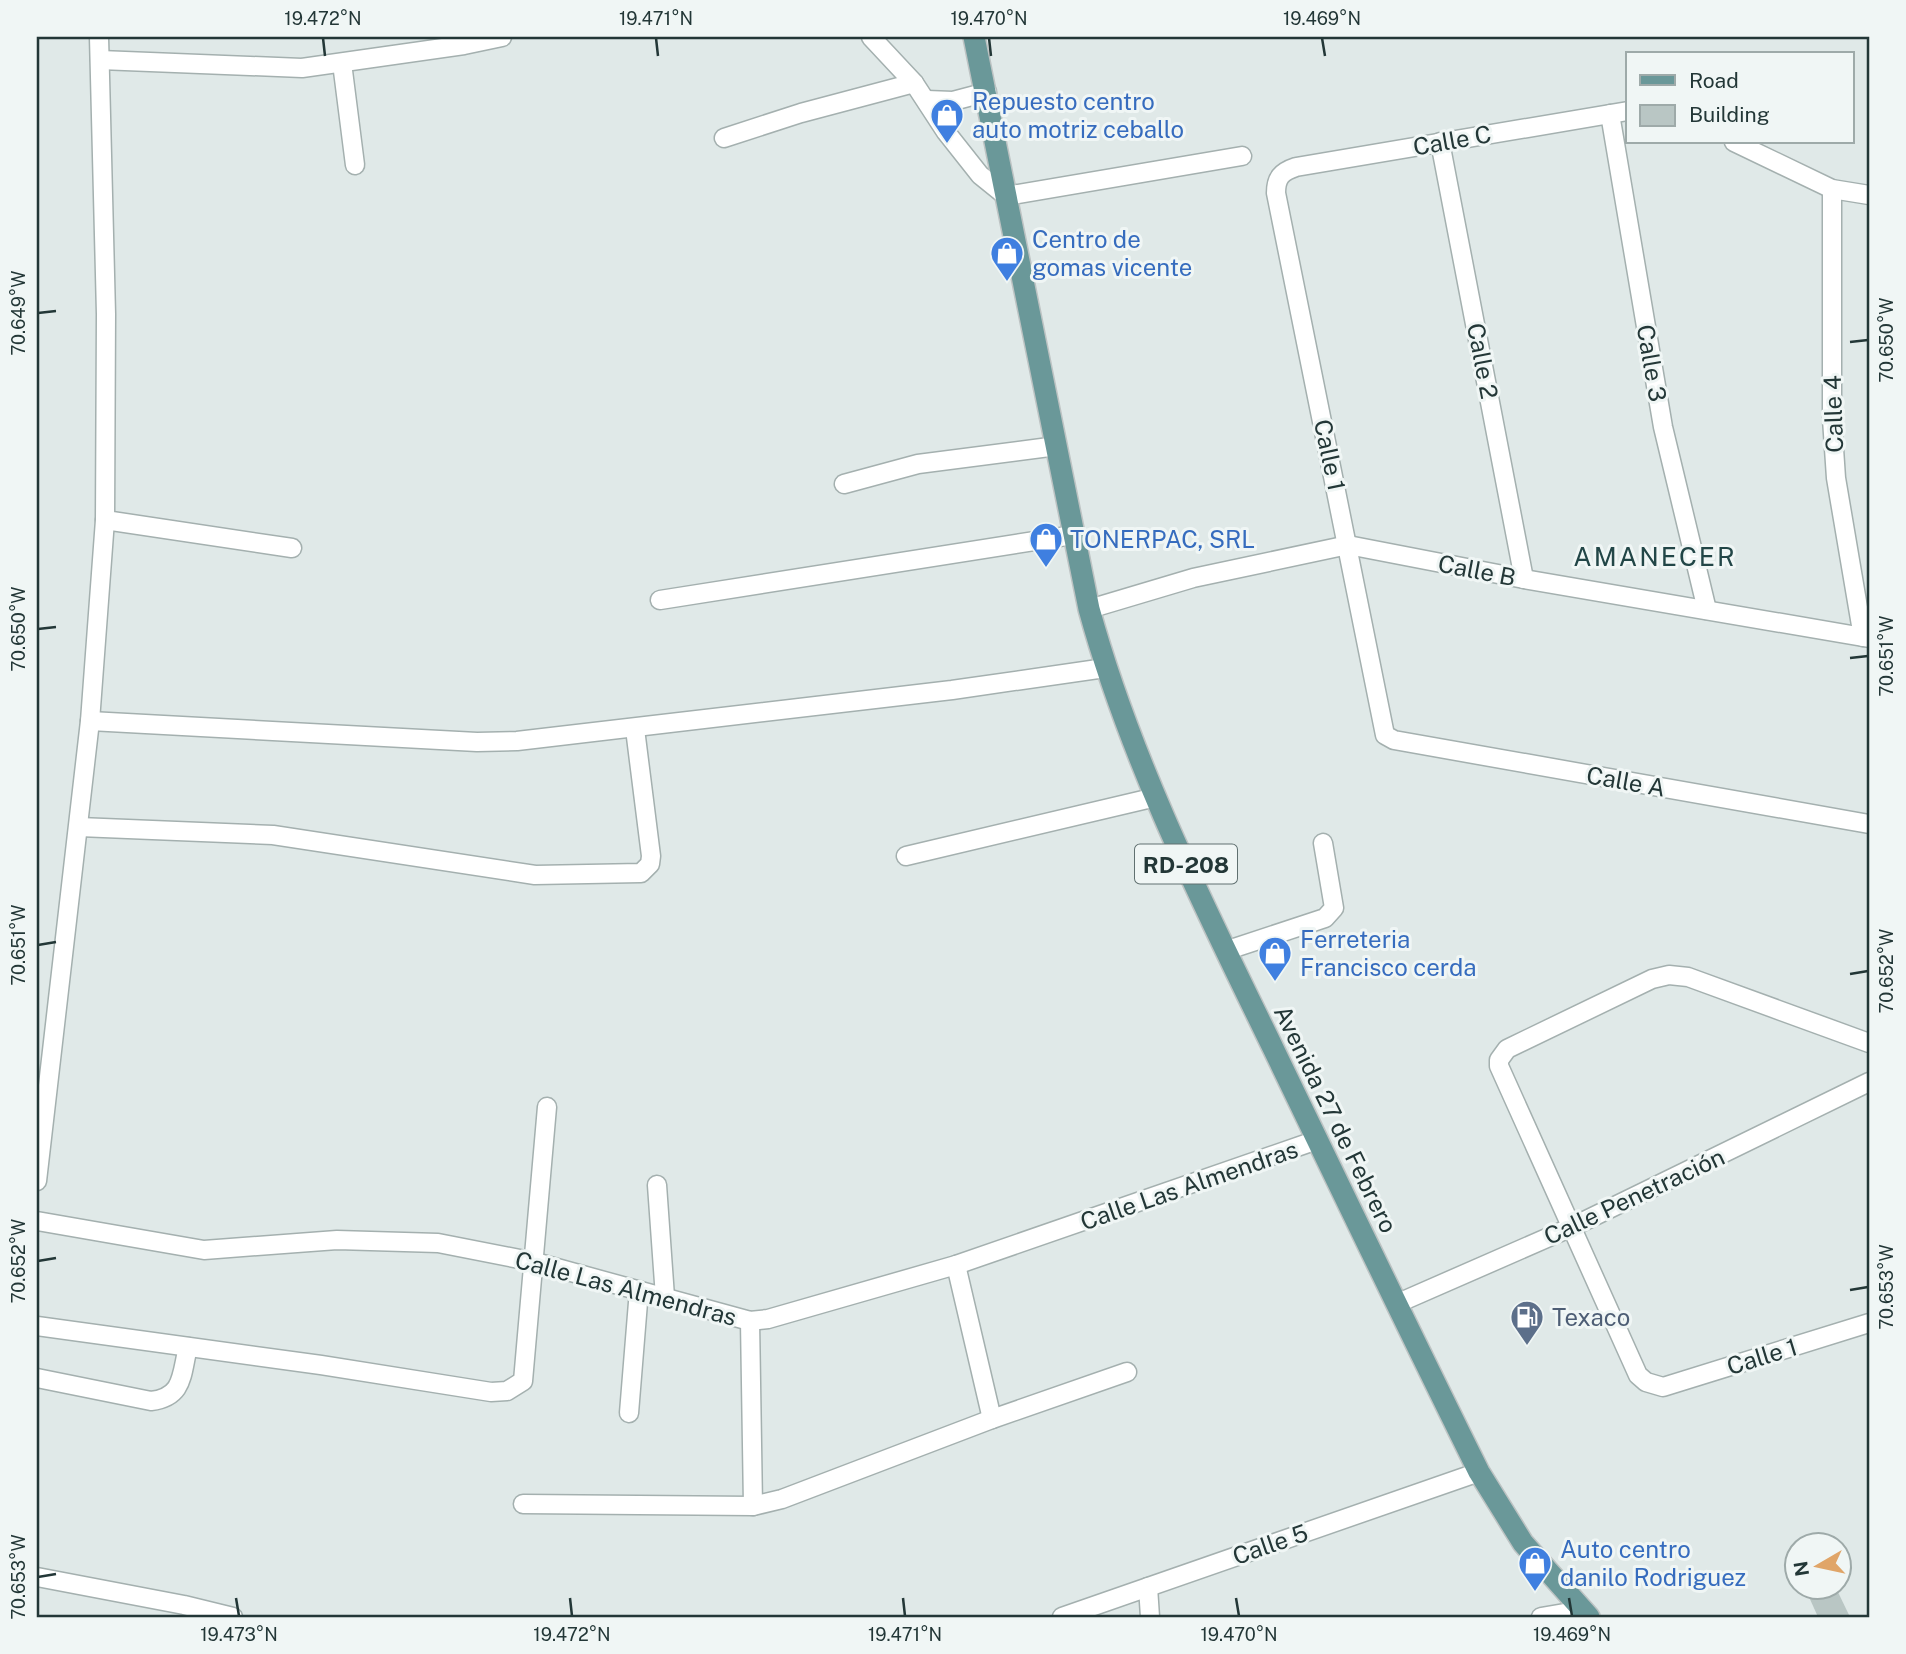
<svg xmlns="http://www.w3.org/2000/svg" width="1906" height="1654" viewBox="0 0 1906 1654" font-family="'Public Sans',sans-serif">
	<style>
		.building { fill: #b9c6c4 }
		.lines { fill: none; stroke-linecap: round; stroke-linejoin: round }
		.street-casing { stroke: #a4b0af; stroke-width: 21 }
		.primary-casing { stroke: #bdc3c3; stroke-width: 24 }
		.street { stroke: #fff; stroke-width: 18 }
		.primary { stroke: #6a9899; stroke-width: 21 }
		.ticks { fill: none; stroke: #233737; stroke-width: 2.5 }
		.labels { text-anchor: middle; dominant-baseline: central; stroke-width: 6; stroke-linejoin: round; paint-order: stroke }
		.shield { fill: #f0f6f5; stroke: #607070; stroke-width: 2 }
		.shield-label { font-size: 23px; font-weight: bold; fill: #233737 }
		.shop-label { font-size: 24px; fill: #366cbe; stroke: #f0f6f5; text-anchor: start }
		.street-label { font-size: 24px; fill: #233737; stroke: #f0f6f5 }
		.service-label { font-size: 24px; fill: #4e5e75; stroke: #f0f6f5; text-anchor: start }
		.neighbourhood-label { font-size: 26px; letter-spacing: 2px; fill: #224647; stroke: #f0f6f5 }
		.neatline { fill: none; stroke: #233737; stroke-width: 2.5 }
		.ticks-label { font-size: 18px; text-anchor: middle; fill: #233737 }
	</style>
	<rect width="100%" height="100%" fill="#e0e9e8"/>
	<!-- building -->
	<polygon class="building" points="1830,1588 1836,1588 1850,1617 1818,1617 1809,1597"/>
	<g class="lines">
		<defs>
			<g id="street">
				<polyline points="871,37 914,83 946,132 980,175 1006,196 1242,156"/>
				<polyline points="100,60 302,68 464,45 502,37"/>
				<polyline points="342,63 355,165"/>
				<polyline points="927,100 953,101 987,92"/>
				<path d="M 1628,111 L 1296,167 C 1281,172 1276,178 1276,193 L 1385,735 L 1394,740 L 1869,824"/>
				<polyline points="1610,114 1663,427 1707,610"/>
				<polyline points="724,138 801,113 914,83"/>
				<polyline points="1440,142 1524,579"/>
				<polyline points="1734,142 1832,189 1869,195"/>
				<polyline points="1832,189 1832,419 1836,478 1863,637"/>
				<polyline points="844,484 918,464 1057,446"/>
				<polyline points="105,520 292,548"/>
				<polyline points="660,600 1073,535"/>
				<polyline points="1089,609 1193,578 1348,545 1524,579 1869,638"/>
				<polyline points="90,721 477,742 517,741 952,690 1105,668"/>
				<polyline points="79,827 273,835 535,875 641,873 650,864 651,856 635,729"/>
				<polyline points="906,856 1156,797"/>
				<polyline points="1225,951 1325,918 1334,908 1323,843"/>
				<polyline points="1869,1043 1688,977 1669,975 1652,979 1507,1049 1499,1060 1499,1066 1638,1375 1646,1382 1663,1387 1869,1323"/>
				<polyline points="37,1181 90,721 105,520 106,314 99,37"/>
				<polyline points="657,1185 665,1297"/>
				<polyline points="37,1221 204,1250 337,1240 438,1243 535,1262 750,1321 768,1319 956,1265 1317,1140"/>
				<polyline points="956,1265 992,1419"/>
				<polyline points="1396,1304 1572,1227 1869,1082"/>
				<polyline points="750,1321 753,1506"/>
				<polyline points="37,1326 321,1365 491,1392 507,1391 523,1381 547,1107"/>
				<path d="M 37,1378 L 151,1401 C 184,1397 181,1375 188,1347"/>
				<polyline points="629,1413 639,1290"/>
				<polyline points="523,1504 753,1506 782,1499 992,1419 1127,1372"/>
				<polyline points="37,1577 184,1605 233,1617"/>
				<polyline points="1148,1587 1150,1617"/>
				<polyline points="1062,1617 1479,1472"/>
				<polyline points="1541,1617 1582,1610"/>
			</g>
			<path id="primary" d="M 974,37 L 1089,609 C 1131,762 1204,906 1273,1048 C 1341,1189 1409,1331 1479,1472 L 1523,1543 L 1589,1617"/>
		</defs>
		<!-- street casing -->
		<use href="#street" class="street-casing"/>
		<!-- primary casing -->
		<use href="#primary" class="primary-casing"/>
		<!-- street -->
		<use href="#street" class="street"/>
		<!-- primary -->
		<use href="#primary" class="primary"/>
	</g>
	<!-- ticks -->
	<path class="ticks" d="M 323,38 L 325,56M 656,38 L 658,56M 989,38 L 991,56M 1322,38 L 1325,56M 38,313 L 56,311M 1850,342 L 1868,340M 38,629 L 56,627M 1850,658 L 1868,656M 38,945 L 56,942M 1850,974 L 1868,971M 38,1261 L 56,1258M 1850,1290 L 1868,1287M 38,1577 L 56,1574M 236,1598 L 239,1616M 570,1598 L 572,1616M 903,1598 L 905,1616M 1236,1598 L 1239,1616M 1569,1598 L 1572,1616"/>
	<!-- icons -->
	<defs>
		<symbol id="shop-pin" viewBox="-11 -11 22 30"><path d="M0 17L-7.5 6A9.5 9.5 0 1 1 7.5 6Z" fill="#3f7fe0" stroke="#f0f6f5"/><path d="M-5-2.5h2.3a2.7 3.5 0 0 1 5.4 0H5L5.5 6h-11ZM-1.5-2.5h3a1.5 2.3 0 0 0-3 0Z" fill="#fff"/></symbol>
		<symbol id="fuel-pin" viewBox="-11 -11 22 30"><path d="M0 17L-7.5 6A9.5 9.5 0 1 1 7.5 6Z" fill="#5c6f8a" stroke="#f0f6f5"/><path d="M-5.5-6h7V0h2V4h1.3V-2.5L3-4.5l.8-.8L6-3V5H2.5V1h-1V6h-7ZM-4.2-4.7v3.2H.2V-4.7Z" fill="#fff"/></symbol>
	</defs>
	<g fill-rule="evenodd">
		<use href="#shop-pin" x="928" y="96" width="38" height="52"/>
		<use href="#shop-pin" x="988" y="234" width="38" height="52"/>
		<use href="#shop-pin" x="1027" y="520" width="38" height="52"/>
		<use href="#shop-pin" x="1256" y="934" width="38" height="52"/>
		<use href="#fuel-pin" x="1508" y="1298" width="38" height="52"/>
		<use href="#shop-pin" x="1516" y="1544" width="38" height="52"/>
	</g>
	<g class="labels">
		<!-- shield labels -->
		<rect class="shield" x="1135" y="844.5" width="102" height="39" rx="5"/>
		<g class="shield-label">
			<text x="1186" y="864">RD-208</text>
		</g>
		<!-- shop labels -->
		<g class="shop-label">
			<text x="972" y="101">Repuesto centro<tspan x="972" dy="28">auto motriz ceballo</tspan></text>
			<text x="1032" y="239">Centro de<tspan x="1032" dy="28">gomas vicente</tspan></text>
			<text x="1070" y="539">TONERPAC, SRL</text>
			<text x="1300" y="939">Ferreteria<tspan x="1300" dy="28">Francisco cerda</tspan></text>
			<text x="1560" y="1549">Auto centro<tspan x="1560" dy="28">danilo Rodriguez</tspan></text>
		</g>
		<!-- street labels -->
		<g class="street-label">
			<text transform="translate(1452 140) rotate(-10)">Calle C</text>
			<text transform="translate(1483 361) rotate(79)">Calle 2</text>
			<text transform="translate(1652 363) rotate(80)">Calle 3</text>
			<text transform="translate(1833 414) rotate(-92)">Calle 4</text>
			<text transform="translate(1330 455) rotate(78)">Calle 1</text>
			<text transform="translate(1477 570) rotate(11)">Calle B</text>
			<text transform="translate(1626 781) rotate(10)">Calle A</text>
			<text transform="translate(1336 1119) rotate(64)">Avenida 27 de Febrero</text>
			<text transform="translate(1189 1185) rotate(-19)">Calle Las Almendras</text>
			<text transform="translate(1634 1196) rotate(-25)">Calle Penetración</text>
			<text transform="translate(626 1288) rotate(15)">Calle Las Almendras</text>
			<text transform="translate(1762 1356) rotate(-17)">Calle 1</text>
			<text transform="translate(1270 1544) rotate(-19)">Calle 5</text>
		</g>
		<!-- service labels -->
		<g class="service-label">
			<text x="1552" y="1317">Texaco</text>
		</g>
		<!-- neighbourhood labels -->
		<g class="neighbourhood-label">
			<text x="1655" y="556">AMANECER</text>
		</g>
	</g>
	<!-- border -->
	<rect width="1906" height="1654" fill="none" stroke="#f0f6f5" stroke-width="77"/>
	<!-- legend -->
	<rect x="1626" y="52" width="228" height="91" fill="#f0f6f5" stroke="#9eaaa9" stroke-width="2"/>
	<rect x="1640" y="75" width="35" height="10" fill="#6a9899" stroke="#9eaaa9" stroke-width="2"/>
	<text x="1689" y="88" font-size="21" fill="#233737">Road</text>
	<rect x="1640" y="105" width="35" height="21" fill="#b9c6c4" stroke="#9eaaa9" stroke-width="2"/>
	<text x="1689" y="122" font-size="21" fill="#233737">Building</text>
	<!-- north arrow -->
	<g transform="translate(1818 1566) rotate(261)"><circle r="33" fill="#f0f6f5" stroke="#9eaaa9" stroke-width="2"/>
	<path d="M0-5L12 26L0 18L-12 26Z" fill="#e0a568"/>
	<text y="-10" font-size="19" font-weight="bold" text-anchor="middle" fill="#233737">N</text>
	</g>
	<rect x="38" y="38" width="1830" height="1578" class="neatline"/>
	<g class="ticks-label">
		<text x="323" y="25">19.472°N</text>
		<text x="656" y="25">19.471°N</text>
		<text x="989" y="25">19.470°N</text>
		<text x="1322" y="25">19.469°N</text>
		<text transform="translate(19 313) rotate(-90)" y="6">70.649°W</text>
		<text transform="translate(1887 340) rotate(-90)" y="6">70.650°W</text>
		<text transform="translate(19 629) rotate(-90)" y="6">70.650°W</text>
		<text transform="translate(1887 656) rotate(-90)" y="6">70.651°W</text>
		<text transform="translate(19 945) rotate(-90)" y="6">70.651°W</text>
		<text transform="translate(1887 971) rotate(-90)" y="6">70.652°W</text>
		<text transform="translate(19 1261) rotate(-90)" y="6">70.652°W</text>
		<text transform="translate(1887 1287) rotate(-90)" y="6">70.653°W</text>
		<text transform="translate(19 1577) rotate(-90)" y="6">70.653°W</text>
		<text x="239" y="1641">19.473°N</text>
		<text x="572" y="1641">19.472°N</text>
		<text x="905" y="1641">19.471°N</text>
		<text x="1239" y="1641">19.470°N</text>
		<text x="1572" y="1641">19.469°N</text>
	</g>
</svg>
